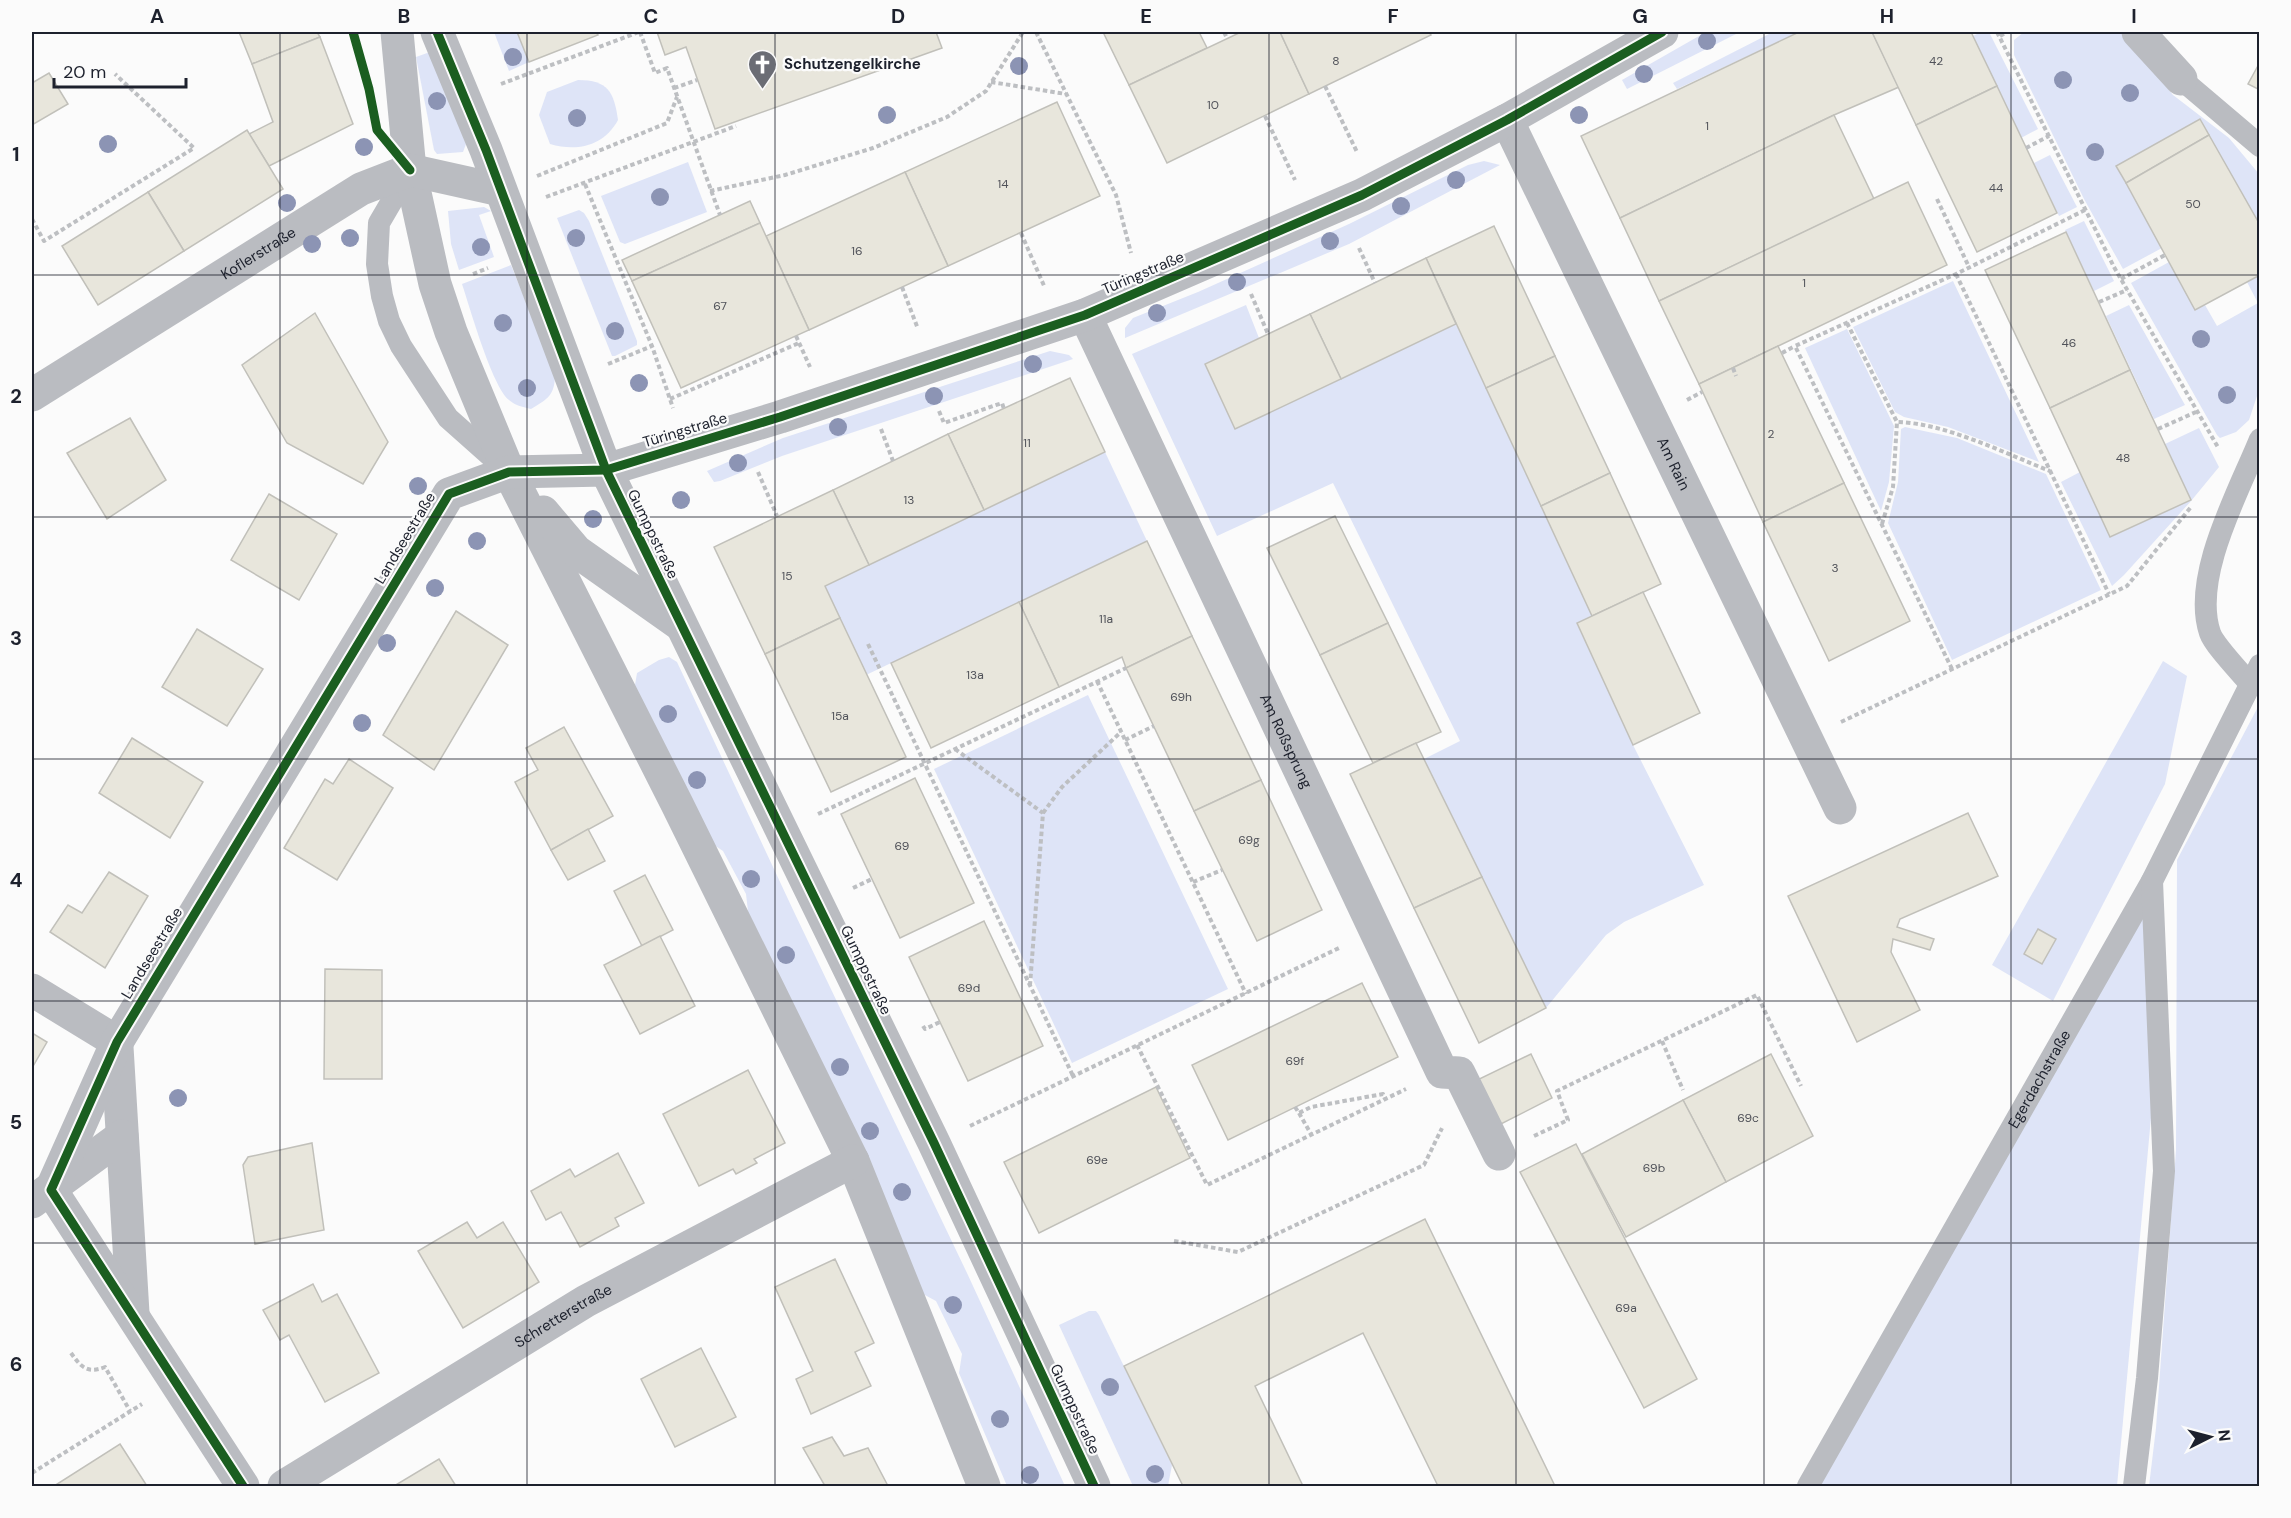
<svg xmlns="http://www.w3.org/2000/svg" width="2291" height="1518" viewBox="0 0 2291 1518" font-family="'DM Sans',sans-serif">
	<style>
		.green { fill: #dee4f7 }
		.building { fill: #e8e6dc; stroke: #c1c0ba; stroke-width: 1.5 }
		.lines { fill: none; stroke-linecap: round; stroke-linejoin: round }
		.path { stroke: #bdbfc2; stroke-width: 4; stroke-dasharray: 4.5 3; stroke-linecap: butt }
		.service { stroke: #babcc1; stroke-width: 22 }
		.minor { stroke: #babcc1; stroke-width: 33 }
		.cycleway-casing { stroke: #fbfbfb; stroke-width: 13 }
		.cycleway { stroke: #1b5e20; stroke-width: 9 }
		.tree { fill: #8c94b4 }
		.grid { fill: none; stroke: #1d212d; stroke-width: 1.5; stroke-opacity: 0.55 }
		.labels { text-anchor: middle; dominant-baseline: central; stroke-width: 4.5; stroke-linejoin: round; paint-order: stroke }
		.number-label { font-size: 12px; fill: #505259 }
		.poi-label { font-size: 15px; font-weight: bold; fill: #1d212d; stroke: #fbfbfb; text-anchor: start }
		.street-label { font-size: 15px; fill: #1d212d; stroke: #fbfbfb }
		.neatline { fill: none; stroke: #1d212d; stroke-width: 2 }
		.grid-label { font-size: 20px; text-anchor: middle; font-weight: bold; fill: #1d212d }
	</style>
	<rect width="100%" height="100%" fill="#fbfbfb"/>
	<!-- green -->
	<g class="green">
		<polygon points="494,32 517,32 529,62 509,71"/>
		<polygon points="1706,32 1740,32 1627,89 1622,80"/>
		<polygon points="1773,32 1799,32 1677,89 1673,83"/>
		<polygon points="1981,32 1989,32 2038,129 2021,138 1973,36"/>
		<polygon points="2024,32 2123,32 2173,95 2229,138 2259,174 2259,225 2200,119 2116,166 2162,248 2123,269 2084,199 2014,55 2014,40"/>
		<polygon points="430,52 466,144 463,152 437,154 434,150 416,57"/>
		<path d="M 578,80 C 608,80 614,92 618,120 C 604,146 577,152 550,144 L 539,115 L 547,92 Z"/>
		<polygon points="2050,155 2077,207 2059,216 2034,163"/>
		<polygon points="1484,161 1500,165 1349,244 1125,338 1125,328 1133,318 1198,292 1349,224 1468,165"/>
		<polygon points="688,162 707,212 625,244 620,242 601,196"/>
		<polygon points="484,207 491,211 479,215 494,257 459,270 451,244 448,211"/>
		<polygon points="579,210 584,213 589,221 637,341 637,345 615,356 612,356 557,218"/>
		<polygon points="2084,221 2114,281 2094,291 2065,230"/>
		<polygon points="2169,262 2195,310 2205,305 2217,326 2258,303 2247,282 2259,275 2259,390 2249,420 2236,432 2220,438 2217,435 2131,283"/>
		<path d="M 511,265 L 555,374 C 555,395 548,399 531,409 C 523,407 516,406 509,400 C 492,386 470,308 462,284 Z"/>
		<polygon points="1953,281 2039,462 1948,427 1904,417 1895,412 1853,327"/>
		<polygon points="1246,305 1259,338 1205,364 1235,429 1456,324 1592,616 1577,624 1633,745 1704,885 1624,922 1606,935 1546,1008 1424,759 1460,741 1333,483 1217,536 1132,354"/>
		<polygon points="2129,305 2185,405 2154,419 2106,316"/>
		<polygon points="1847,329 1894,426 1889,482 1881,511 1805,348"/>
		<polygon points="1050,351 1069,355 1073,359 782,456 720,481 714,482 707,471 783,438"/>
		<polygon points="1905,427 1957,438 2046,474 2101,590 1952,660 1888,523 1898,482 1901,429"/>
		<polygon points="2199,428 2219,467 2191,501 2124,575 2112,586 2061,482 2080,472 2111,537 2191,500 2165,444"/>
		<polygon points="1105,452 1147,541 866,675 825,586"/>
		<polygon points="669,657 677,662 795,914 967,1273 1065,1486 1007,1486 959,1373 962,1354 936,1301 923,1294 749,920 746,894 723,851 711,843 635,685 637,673 659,660"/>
		<polygon points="2163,661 2187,676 2165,784 2053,1001 1992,965"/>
		<polygon points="1088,695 1228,989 1072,1063 934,769"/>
		<polygon points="2259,705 2259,1486 2149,1486 2156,1428 2176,1150 2177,860"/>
		<polygon points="2143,914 2152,1107 2117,1486 1819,1486"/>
		<polygon points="1089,1311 1096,1311 1099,1315 1172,1465 1168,1486 1133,1486 1059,1325"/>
	</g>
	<!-- building -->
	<g class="building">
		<polygon points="239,32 317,32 320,37 252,64"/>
		<polygon points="517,32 596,32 598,35 529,62"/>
		<polygon points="657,32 936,32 942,48 715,129 686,47 665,55"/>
		<polygon points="1103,32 1199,32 1207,48 1129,85"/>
		<polygon points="1241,32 1280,32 1309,94 1167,163 1129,85"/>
		<polygon points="1280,32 1429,32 1431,35 1309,94"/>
		<polygon points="1799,32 1872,32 1899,87 1834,115 1620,218 1581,136"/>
		<polygon points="1872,32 1971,32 1997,86 1916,125"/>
		<polygon points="320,37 353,124 269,166 249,134 273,122 252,64"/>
		<polygon points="2260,62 2260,90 2248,84"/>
		<polygon points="49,73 68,104 32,125 32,83"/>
		<polygon points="1997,86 2057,213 1977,252 1916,125"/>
		<polygon points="1057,102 1100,196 948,266 905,172"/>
		<polygon points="1834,115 1874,199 1659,301 1620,218"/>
		<polygon points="2200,119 2209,135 2126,183 2116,166"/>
		<polygon points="247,130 283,189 184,251 148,192"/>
		<polygon points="2209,135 2260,225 2260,275 2195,310 2126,183"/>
		<polygon points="905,172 948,266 809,330 766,236"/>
		<polygon points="1908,182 1947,265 1699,384 1659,301"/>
		<polygon points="148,192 184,251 98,305 62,246"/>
		<polygon points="750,201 760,223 632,281 622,260"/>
		<polygon points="760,223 809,330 681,388 632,281"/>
		<polygon points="1494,226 1555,356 1486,388 1426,258"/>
		<polygon points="2066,232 2130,370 2050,408 1985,270"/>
		<polygon points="1426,258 1456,324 1341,379 1310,314"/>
		<polygon points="315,313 388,442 363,484 287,443 242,365"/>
		<polygon points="1310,314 1341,379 1235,429 1205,364"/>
		<polygon points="1778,346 1844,483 1763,522 1699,384"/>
		<polygon points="1555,356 1610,473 1541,506 1486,388"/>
		<polygon points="2130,370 2191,500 2110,537 2050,408"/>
		<polygon points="1070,378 1105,452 984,510 948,434"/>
		<polygon points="130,418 166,480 107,519 67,453"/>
		<polygon points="948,434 984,510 869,565 833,490"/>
		<polygon points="1610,473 1661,584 1592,616 1541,506"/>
		<polygon points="1844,483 1910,621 1829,661 1763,522"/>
		<polygon points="833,490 869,565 825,586 840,618 765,654 714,547"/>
		<polygon points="269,494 337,534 299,600 231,560"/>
		<polygon points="1335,516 1388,623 1320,655 1267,548"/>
		<polygon points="1147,541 1192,636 1126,668 1122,657 1059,687 1019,602"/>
		<polygon points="1643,592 1700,713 1633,745 1577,623"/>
		<polygon points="1019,602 1059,687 931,748 891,663"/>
		<polygon points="456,611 508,645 434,770 383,735"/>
		<polygon points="840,618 906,757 831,792 765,654"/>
		<polygon points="1388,623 1441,732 1373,763 1320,655"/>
		<polygon points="197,629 263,669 227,726 162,687"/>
		<polygon points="1192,636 1261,780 1194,811 1126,668"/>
		<polygon points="564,727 613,816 551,850 515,782 538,770 526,748"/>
		<polygon points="132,738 203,782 170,838 99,793"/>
		<polygon points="1416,743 1482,877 1414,908 1350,774"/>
		<polygon points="349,759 393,788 337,880 284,848 325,779 333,784"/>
		<polygon points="915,778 974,903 900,938 841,814"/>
		<polygon points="1261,780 1322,910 1257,941 1194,811"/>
		<polygon points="1968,813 1998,876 1900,919 1897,927 1934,939 1930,950 1893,939 1891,952 1920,1010 1857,1042 1788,896"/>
		<polygon points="588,829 605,861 568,880 551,850"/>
		<polygon points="109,872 148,896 105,968 50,932 68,905 82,913"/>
		<polygon points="645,875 673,930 642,946 614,891"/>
		<polygon points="1482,877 1546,1008 1479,1043 1414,908"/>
		<polygon points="984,921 1043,1046 968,1081 909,957"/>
		<polygon points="2038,929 2056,939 2042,964 2024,954"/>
		<polygon points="660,936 695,1006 640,1034 604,965"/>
		<polygon points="325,969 382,970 382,1079 324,1079"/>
		<polygon points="1362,983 1398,1057 1228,1140 1192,1065"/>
		<polygon points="32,1033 47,1042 32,1068"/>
		<polygon points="1531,1054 1552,1098 1495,1127 1473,1082"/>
		<polygon points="1771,1054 1813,1136 1726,1182 1683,1100"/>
		<polygon points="748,1070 785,1143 754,1159 757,1163 736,1174 733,1169 699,1186 663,1114"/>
		<polygon points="1156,1087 1190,1158 1039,1233 1004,1162"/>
		<polygon points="1683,1100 1726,1182 1626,1237 1582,1154"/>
		<polygon points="312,1143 324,1230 255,1244 243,1165 248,1157"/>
		<polygon points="1576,1144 1697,1379 1644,1408 1520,1172"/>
		<polygon points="618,1153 644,1203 615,1218 619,1226 580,1247 561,1212 546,1220 531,1191 570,1169 575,1177"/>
		<polygon points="1425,1219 1555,1486 1438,1486 1363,1333 1255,1386 1303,1486 1183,1486 1124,1366"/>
		<polygon points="467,1222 477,1238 503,1222 539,1282 463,1328 418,1251"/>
		<polygon points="835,1259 874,1343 855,1352 871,1386 811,1414 796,1379 813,1371 775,1287"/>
		<polygon points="313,1284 322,1302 337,1294 379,1373 325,1402 289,1335 280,1340 263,1310"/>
		<polygon points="701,1348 736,1417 675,1447 641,1379"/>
		<polygon points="832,1437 844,1456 868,1448 888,1486 825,1486 803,1448"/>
		<polygon points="120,1444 147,1486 54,1486"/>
		<polygon points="439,1459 456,1486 394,1486"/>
	</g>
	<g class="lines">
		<!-- path -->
		<g class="path">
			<polyline points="640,32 655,73 667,68 720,215"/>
			<polyline points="1036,32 1116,195 1131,253"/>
			<polyline points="1224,32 1227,38"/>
			<polyline points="1997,32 2114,267 2219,449"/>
			<polyline points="2000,36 2007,32"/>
			<polyline points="991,82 1066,94"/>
			<polyline points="501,84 639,32"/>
			<polyline points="1325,86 1357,152"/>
			<polyline points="674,88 697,80"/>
			<polyline points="1265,116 1295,180"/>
			<polyline points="2026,148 2049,136"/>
			<polyline points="537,176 667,123 677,97"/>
			<polyline points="585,184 652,346 673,408"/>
			<polyline points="710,191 785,175 873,148 947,117 986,91 1023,32"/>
			<polyline points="546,197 736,126"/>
			<polyline points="1937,199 1969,267"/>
			<polyline points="32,219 44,241 194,148 115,74"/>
			<polyline points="1021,233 1045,288"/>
			<polyline points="1359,248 1375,283"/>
			<polyline points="473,274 488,268"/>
			<polyline points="1956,274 2109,594"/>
			<polyline points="2121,279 2165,255"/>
			<polyline points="902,287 918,329"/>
			<polyline points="1251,294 1268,334"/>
			<polyline points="2099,302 2127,290"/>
			<path d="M 1847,323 L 1897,422 C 1945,423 2004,453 2050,471"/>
			<polyline points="796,336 810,367"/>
			<polyline points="1782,353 1795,346"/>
			<polyline points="608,364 652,346"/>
			<polyline points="1733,368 1736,376"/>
			<polyline points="670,399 799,343"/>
			<polyline points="1687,400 1702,392"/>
			<polyline points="939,411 944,423 1002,403 1004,409"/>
			<polyline points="881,429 893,461"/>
			<polyline points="2158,429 2196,412"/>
			<polyline points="758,472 777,516"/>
			<polyline points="1882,524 1893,487 1897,422"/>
			<polyline points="868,644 1073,1076"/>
			<polyline points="1952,669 1795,346 1956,274 2085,210"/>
			<polyline points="1097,681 1246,994"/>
			<polyline points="1841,722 2127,586 2191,507"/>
			<polyline points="1125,740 1154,726"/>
			<polyline points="955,749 1043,813 1030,985"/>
			<polyline points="1043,813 1062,787 1121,732"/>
			<polyline points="818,814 1126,668"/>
			<polyline points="1193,882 1222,870"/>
			<polyline points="853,888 872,879"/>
			<polyline points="923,1026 925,1029 940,1022"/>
			<polyline points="1662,1041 1683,1090"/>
			<polyline points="1137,1045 1207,1185 1406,1089"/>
			<polyline points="1295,1107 1299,1113 1311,1107 1383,1094 1385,1099"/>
			<polyline points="1299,1113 1311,1134"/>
			<polyline points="970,1126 1339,948"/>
			<polyline points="1534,1136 1568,1120 1557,1091 1757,995 1801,1086"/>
			<polyline points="1174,1241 1238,1252 1424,1165 1442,1128"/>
			<path d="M 71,1353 C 81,1367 87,1374 105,1367 L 130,1411"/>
			<polyline points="32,1473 142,1404"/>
		</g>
		<!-- service -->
		<g class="service">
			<polyline points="2181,79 2260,146"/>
			<polyline points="410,170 379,223 377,264 382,296 389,321 401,346 448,418 502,466"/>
			<path d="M 2250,684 C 2241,673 2214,645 2210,633 C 2191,577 2239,491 2260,439"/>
			<path id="s1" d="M 1808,1486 L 2152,881 L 2260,665"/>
			<polyline points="2134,1486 2147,1378 2164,1171 2152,881"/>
		</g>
		<!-- minor -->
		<g class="minor">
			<polyline points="397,32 410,170 435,284 451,332 509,472 677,804 853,1161 984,1486"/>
			<polyline points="437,32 486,150 606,470 934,1143 1094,1486"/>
			<polyline points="2138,32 2181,79"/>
			<path id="s2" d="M 1507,120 L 1840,808"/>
			<path id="s3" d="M 1085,315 L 1442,1072 L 1459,1073 L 1499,1154"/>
			<path id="s4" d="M 32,395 L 361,189 L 410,170 L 500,190"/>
			<polyline points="543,512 576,551 678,623"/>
			<polyline points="32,990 117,1042"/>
			<polyline points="117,1047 133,1313"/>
			<polyline points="32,1202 122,1136"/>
			<polyline points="243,1486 51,1190 117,1042 449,494 509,472 606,470 780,417 1085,315 1362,195 1507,120 1662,32"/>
			<path id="s5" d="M 284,1486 L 586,1301 L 853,1161"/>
		</g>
		<defs>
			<g id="cycleway">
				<polyline points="353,32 369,89 377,130 410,170"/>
				<polyline points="437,32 486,150 606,470 934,1143 1094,1486"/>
				<polyline points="243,1486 51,1190 117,1042 449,494 509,472 606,470 780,417 1085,315 1362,195 1507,120 1662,32"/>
			</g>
		</defs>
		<!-- cycleway casing -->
		<use href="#cycleway" class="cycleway-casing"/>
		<!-- cycleway -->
		<use href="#cycleway" class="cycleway"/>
	</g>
	<!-- trees -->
	<g class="tree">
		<circle cx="1707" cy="41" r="9"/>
		<circle cx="513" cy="57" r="9"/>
		<circle cx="1019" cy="66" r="9"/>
		<circle cx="1644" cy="74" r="9"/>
		<circle cx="2063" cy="80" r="9"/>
		<circle cx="2130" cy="93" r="9"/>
		<circle cx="437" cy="101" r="9"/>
		<circle cx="887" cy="115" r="9"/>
		<circle cx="1579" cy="115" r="9"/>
		<circle cx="577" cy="118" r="9"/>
		<circle cx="108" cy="144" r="9"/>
		<circle cx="364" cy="147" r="9"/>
		<circle cx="2095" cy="152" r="9"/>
		<circle cx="1456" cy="180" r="9"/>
		<circle cx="660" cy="197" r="9"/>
		<circle cx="287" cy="203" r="9"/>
		<circle cx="1401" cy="206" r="9"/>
		<circle cx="350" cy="238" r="9"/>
		<circle cx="576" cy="238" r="9"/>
		<circle cx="1330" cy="241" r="9"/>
		<circle cx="312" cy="244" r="9"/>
		<circle cx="481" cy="247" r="9"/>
		<circle cx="1237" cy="282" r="9"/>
		<circle cx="1157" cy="313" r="9"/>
		<circle cx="503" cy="323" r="9"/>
		<circle cx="615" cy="331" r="9"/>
		<circle cx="2201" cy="339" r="9"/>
		<circle cx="1033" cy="364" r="9"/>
		<circle cx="639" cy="383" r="9"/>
		<circle cx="527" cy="388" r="9"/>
		<circle cx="2227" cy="395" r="9"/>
		<circle cx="934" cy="396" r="9"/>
		<circle cx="838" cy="427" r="9"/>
		<circle cx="738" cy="463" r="9"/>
		<circle cx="418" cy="486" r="9"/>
		<circle cx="681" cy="500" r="9"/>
		<circle cx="593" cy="519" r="9"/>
		<circle cx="477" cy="541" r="9"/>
		<circle cx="435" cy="588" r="9"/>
		<circle cx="387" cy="643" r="9"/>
		<circle cx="668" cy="714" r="9"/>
		<circle cx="362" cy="723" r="9"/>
		<circle cx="697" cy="780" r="9"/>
		<circle cx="751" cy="879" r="9"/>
		<circle cx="786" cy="955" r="9"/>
		<circle cx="840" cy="1067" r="9"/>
		<circle cx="178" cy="1098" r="9"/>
		<circle cx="870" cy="1131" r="9"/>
		<circle cx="902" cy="1192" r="9"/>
		<circle cx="953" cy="1305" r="9"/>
		<circle cx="1110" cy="1387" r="9"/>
		<circle cx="1000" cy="1419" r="9"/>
		<circle cx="1155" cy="1474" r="9"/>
		<circle cx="1030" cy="1475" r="9"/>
	</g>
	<!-- grid -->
	<path class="grid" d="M 280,32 L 280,1486M 527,32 L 527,1486M 775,32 L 775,1486M 1022,32 L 1022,1486M 1269,32 L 1269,1486M 1516,32 L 1516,1486M 1764,32 L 1764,1486M 2011,32 L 2011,1486M 32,275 L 2260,275M 32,517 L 2260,517M 32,759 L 2260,759M 32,1001 L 2260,1001M 32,1243 L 2260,1243"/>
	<!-- icons -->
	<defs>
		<symbol id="church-pin" viewBox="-11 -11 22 30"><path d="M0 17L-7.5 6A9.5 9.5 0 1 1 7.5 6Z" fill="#6b6d75" stroke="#fbfbfb"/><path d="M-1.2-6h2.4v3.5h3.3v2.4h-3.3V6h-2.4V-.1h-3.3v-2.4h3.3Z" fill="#fff"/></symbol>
	</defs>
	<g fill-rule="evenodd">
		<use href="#church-pin" x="746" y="48" width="33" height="45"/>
	</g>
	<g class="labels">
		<!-- number labels -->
		<g class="number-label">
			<text x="1336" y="61">8</text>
			<text x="1936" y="61">42</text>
			<text x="1213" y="105">10</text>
			<text x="1707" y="126">1</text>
			<text x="1003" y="184">14</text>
			<text x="1996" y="188">44</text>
			<text x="2193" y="204">50</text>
			<text x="857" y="251">16</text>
			<text x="1804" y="283">1</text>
			<text x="720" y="306">67</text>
			<text x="2069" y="343">46</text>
			<text x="1771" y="434">2</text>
			<text x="1027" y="443">11</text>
			<text x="2123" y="458">48</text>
			<text x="909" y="500">13</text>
			<text x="1835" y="568">3</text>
			<text x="787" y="576">15</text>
			<text x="1106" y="619">11a</text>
			<text x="975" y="675">13a</text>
			<text x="1181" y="697">69h</text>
			<text x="840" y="716">15a</text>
			<text x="1249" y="840">69g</text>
			<text x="902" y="846">69</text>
			<text x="969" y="988">69d</text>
			<text x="1295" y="1061">69f</text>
			<text x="1748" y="1118">69c</text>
			<text x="1097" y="1160">69e</text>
			<text x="1654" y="1168">69b</text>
			<text x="1626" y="1308">69a</text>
		</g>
		<!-- poi labels -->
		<g class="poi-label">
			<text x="784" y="64">Schutzengelkirche</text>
		</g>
		<!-- street labels -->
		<g class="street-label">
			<text stroke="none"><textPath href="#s4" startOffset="267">Koflerstraße</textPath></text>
			<text transform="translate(1143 273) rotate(-23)">Türingstraße</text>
			<text transform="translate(685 430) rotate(-17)">Türingstraße</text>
			<text stroke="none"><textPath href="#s2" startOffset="382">Am Rain</textPath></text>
			<text transform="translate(653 534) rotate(64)">Gumppstraße</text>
			<text transform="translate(405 538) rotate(-59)">Landseestraße</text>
			<text stroke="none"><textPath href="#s3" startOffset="471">Am Roßsprung</textPath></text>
			<text transform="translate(152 953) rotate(-59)">Landseestraße</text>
			<text transform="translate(866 970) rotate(64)">Gumppstraße</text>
			<text stroke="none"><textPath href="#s1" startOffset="468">Egerdachstraße</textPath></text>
			<text stroke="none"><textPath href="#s5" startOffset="327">Schretterstraße</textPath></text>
			<text transform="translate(1075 1409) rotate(65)">Gumppstraße</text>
		</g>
	</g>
	<!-- border -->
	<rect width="2291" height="1518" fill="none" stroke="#fbfbfb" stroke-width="66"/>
	<!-- north arrow -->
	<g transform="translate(2210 1437) rotate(84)" stroke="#fbfbfb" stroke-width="4.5" paint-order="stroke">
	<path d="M0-4.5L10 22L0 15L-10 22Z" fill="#1d212d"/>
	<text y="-9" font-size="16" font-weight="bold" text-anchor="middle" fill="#1d212d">N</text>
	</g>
	<!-- scale -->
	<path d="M54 78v9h132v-9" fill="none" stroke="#1d212d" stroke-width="3"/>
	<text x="63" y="78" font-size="18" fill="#1d212d" stroke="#fbfbfb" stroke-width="4.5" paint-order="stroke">20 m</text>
	<rect x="33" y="33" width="2225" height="1452" class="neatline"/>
	<g class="grid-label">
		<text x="157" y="23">A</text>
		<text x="404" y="23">B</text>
		<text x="651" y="23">C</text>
		<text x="898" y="23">D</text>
		<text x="1146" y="23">E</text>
		<text x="1393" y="23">F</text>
		<text x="1640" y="23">G</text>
		<text x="1887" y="23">H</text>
		<text x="2134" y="23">I</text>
		<text x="16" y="161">1</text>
		<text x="16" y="403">2</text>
		<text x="16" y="645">3</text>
		<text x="16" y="887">4</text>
		<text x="16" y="1129">5</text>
		<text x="16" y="1371">6</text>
	</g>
</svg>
